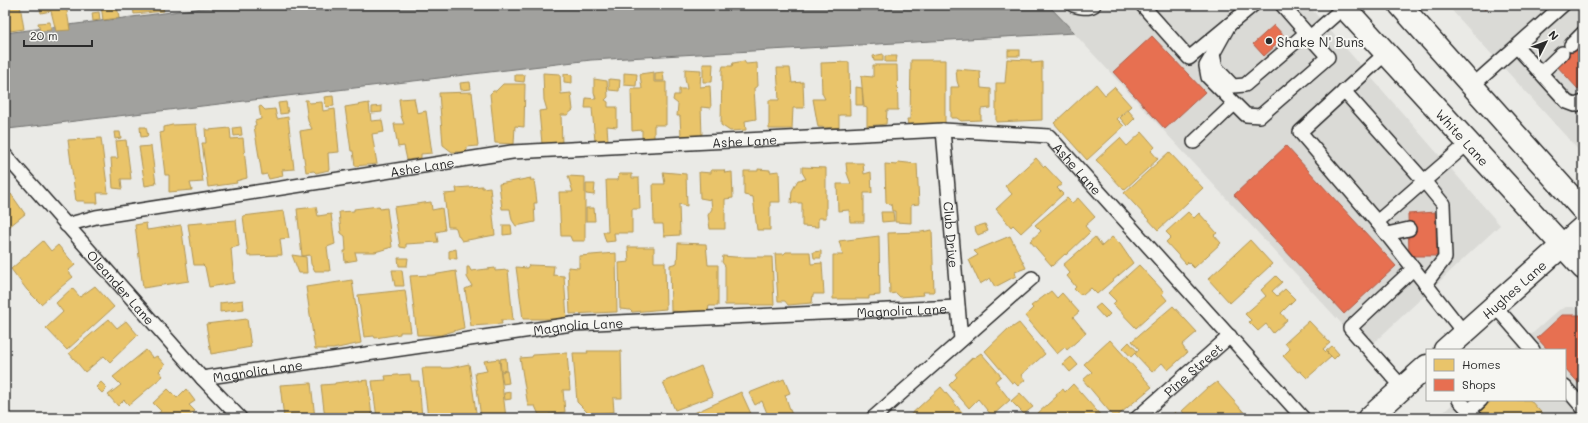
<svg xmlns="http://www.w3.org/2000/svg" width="1588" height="423" viewBox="0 0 1588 423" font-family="Mali,sans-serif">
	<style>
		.built { fill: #dadad6 }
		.water { fill: #a1a19e; stroke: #727270 }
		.homes { fill: #e9c46a; stroke: #b09657 }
		.shops { fill: #e76f51; stroke: #af5b46 }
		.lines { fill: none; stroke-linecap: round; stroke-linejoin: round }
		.service-casing { stroke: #2b2b2b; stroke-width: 16 }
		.tertiary-casing { stroke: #2b2b2b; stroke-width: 25 }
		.secondary-casing { stroke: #2b2b2b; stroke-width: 25 }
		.service { stroke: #f6f6f2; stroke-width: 13 }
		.tertiary { stroke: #f6f6f2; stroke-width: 22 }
		.secondary { stroke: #f6f6f2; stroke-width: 22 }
		.poi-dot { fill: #2b2b2b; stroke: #f6f6f2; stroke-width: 1.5 }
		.labels { text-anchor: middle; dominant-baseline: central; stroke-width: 4; stroke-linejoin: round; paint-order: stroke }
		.poi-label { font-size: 13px; fill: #2b2b2b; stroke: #f6f6f2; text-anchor: start }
		.street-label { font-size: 13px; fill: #2b2b2b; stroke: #f6f6f2 }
	</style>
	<rect width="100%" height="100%" fill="#eaeae6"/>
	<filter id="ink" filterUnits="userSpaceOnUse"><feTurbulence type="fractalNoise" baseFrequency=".025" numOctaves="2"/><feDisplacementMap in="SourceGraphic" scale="8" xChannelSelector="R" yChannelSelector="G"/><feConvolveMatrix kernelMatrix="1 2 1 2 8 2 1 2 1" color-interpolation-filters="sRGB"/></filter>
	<g filter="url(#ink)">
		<!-- built -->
		<g class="built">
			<polygon points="1048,5 1308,5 1500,225 1366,350"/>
			<polygon points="1447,5 1583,5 1583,155"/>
			<polygon points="1566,307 1573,307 1583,312 1583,418 1437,418 1457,400 1565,400 1565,350 1514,350 1559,310"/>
		</g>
		<!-- water -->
		<polygon class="water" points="227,5 1048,5 1075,33 591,60 8,129 5,112 5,33"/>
		<!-- homes -->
		<g class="homes">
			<polygon points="5,5 20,5 24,29 10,31 7,18 5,18"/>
			<polygon points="40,5 66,5 70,30 56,31 51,11 41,13"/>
			<polygon points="101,5 117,5 119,18 103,20"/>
			<polygon points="133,5 162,5 164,11 134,14"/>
			<polygon points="99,12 100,20 93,21 92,13"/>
			<polygon points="50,22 51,30 40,31 38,23"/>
			<rect x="1008" y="50" width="12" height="6"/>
			<polygon points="883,54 883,61 874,61 873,56"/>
			<polygon points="885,56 897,56 896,62 885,62"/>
			<polygon points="1007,59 1031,60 1031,63 1042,62 1042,120 996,122 996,83 1005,83"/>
			<polygon points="911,60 945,60 945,123 908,125 907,119 910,119"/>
			<polygon points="744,61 746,64 757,63 758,86 754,88 756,119 745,121 746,130 730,131 721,125 722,70 723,66 732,66 733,63"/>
			<polygon points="849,62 850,115 839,115 839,128 818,127 813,99 825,99 822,93 821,63"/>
			<polygon points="703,64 713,64 712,82 703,82"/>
			<polygon points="873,65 897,65 898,110 887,110 886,124 867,126 867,108 864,107 861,76 873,77"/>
			<polygon points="777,68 790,68 792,83 803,82 804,108 793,108 792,129 769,129 769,100 779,100"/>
			<polygon points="685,69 701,70 700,87 710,86 711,108 701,107 702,136 681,136 680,116 677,116 678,104 673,100 674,95 679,95 679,89 687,89 685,78"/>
			<polygon points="956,69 980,71 981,88 991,89 991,108 981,109 981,120 961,121 957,118 951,118 951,87 959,87 957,81"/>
			<polygon points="654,72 654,82 666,82 666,125 654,125 654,138 642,138 642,130 632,131 631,89 642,89 640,74"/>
			<polygon points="663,72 664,81 655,81 655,73"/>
			<polygon points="543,73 560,74 561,94 571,93 573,110 567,115 561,115 562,144 542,144 539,111 547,110 544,100"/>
			<polygon points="624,73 637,74 636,86 624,85"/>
			<polygon points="564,74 572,75 572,83 564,82"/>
			<polygon points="515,75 525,75 524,82 515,81"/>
			<polygon points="594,79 607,81 608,97 605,100 608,102 608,107 617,107 617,127 607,126 608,140 595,141 592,108 585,108 586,98 596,99 594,92"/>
			<polygon points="609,79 620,80 619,91 609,90"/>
			<polygon points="470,82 471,89 461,90 460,83"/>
			<polygon points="503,84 525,84 524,127 515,126 514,144 495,143 490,94 493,91 496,91"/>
			<polygon points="1096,84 1105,95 1114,87 1131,106 1117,119 1124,126 1087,160 1054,123"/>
			<polygon points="856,87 862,88 863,105 856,105"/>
			<polygon points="472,92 478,146 467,147 467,150 465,152 452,152 443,145 439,93"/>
			<polygon points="333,96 334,106 326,107 324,97"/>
			<polygon points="414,98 417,113 426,111 432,153 421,154 421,158 407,160 404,146 398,147 394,124 404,124 401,116 399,99"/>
			<polygon points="305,100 308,100 309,103 322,102 323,111 335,109 339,152 328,153 329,170 316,173 314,171 306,172 300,131 312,129 308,121"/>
			<polygon points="286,102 288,113 280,114 278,103"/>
			<polygon points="369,103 371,121 382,120 384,132 372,134 377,164 355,166 353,151 351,151 345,107"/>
			<polygon points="261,106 265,110 275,109 277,119 288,117 294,169 282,170 283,176 269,179 267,174 262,175 254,126 256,125 255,121 261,119 259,107"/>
			<polygon points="382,106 382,112 372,113 372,107"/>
			<polygon points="1128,110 1135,118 1127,126 1120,118"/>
			<polygon points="196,124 203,182 190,183 192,190 169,192 169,175 165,175 160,133 164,132 164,127 172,125"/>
			<polygon points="140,127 146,127 148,136 141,137"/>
			<polygon points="241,127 242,135 234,136 233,128"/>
			<polygon points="205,128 208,130 230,128 231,139 243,138 247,178 236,181 237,183 208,187 202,143 206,143"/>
			<polygon points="114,132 120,132 121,138 115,139"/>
			<polygon points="1142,132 1155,147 1151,151 1158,159 1124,190 1096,160 1120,138 1127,146"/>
			<polygon points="101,138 108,193 97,193 98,203 84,203 85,201 76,201 68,140"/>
			<polygon points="126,140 131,179 121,179 122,189 113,188 111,158 118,158 116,141"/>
			<polygon points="151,146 156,184 145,186 139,147"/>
			<polygon points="1169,152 1203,188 1158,230 1124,193"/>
			<polygon points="1036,158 1044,167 1045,166 1062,184 1057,188 1063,194 1021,233 1013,225 1011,227 996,209 1012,194 1005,186"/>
			<polygon points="898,162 917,164 919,204 911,205 911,223 895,222 895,211 892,211 891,204 886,203 885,164 897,165"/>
			<polygon points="846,163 863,163 864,174 871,172 872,193 864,193 864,222 850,222 849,210 838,211 837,184 851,184 847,173"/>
			<polygon points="802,167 826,168 826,218 818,218 818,227 802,226 802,203 791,203 792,191 798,180 806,179 802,172"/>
			<polygon points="758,169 770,170 770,172 779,171 780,202 770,202 770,230 757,230 753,197 744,195 744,171 758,171"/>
			<polygon points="711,170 724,170 725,173 732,172 733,198 725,199 725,229 710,229 708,215 712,209 711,200 700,198 699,172 711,173"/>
			<polygon points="663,172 686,174 687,206 679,204 680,235 664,236 663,224 654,224 653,184 665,184"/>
			<polygon points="619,174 632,174 632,178 639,178 640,209 632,209 632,233 614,233 615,241 606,242 603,232 608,232 606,180 618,180"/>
			<polygon points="568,176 585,177 585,241 572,241 570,236 561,236 559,192 573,192"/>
			<polygon points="531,178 530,180 534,180 536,194 537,203 534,203 535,222 516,226 512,220 510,209 502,209 499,184"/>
			<polygon points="586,184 595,184 594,195 586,194"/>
			<polygon points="482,186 482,188 490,187 495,235 462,241 458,235 456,228 454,227 448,227 444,194 457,193 456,188"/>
			<polygon points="11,194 25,214 5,230 5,199"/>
			<polygon points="1067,198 1072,203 1078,198 1095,217 1085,226 1090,232 1066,255 1065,254 1052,266 1030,241 1041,231 1035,225"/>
			<polygon points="431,202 432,210 442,208 445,230 436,232 438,242 406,244 406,248 400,247 394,207"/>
			<polygon points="379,206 380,209 387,208 392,247 375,252 355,252 357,260 345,262 344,251 346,251 345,236 341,233 339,212 354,211 354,209"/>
			<polygon points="316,207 318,216 331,214 335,244 327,247 330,271 315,271 311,264 310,255 302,256 297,209"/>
			<polygon points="586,208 594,208 595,221 586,221"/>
			<polygon points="284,211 289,238 280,239 282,255 248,256 243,216"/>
			<polygon points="881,212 893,212 894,221 882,222"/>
			<polygon points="1188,212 1194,218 1199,213 1217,233 1214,235 1221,243 1194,268 1188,262 1186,264 1166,242 1171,237 1166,232"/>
			<polygon points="236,220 239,246 231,248 234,283 209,287 205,267 203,265 194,265 188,224"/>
			<polygon points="146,223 147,230 181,225 189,281 143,288 135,225"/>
			<polygon points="985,224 988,231 978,235 976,232 975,227"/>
			<polygon points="503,225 511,225 512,234 503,235"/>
			<polygon points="932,230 934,292 923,292 924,295 900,297 896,293 890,294 888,233 921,232"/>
			<polygon points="879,236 880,295 869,296 869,299 833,299 833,255 843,255 839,241"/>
			<polygon points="1010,236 1026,268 1015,272 1016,276 995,287 990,278 980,284 969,260 978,255 974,251"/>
			<polygon points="1095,237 1102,246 1112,237 1120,244 1133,263 1097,294 1091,288 1083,295 1081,293 1080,295 1074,289 1076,287 1067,276 1070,273 1063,265"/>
			<polygon points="1250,240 1272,264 1230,303 1208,279"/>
			<polygon points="43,241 51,251 58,245 75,265 68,271 73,277 41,304 27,290 11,269"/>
			<polygon points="678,243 706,244 708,265 718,265 718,306 709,306 708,311 700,313 671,311 670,265 677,263"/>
			<polygon points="628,247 654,247 654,262 665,262 666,309 632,312 630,310 620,309 619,263 629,262"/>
			<polygon points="456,249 457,259 449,258 449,251"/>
			<polygon points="821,251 821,258 814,258 813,252"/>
			<polygon points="786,252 810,252 811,264 822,263 824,294 813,294 812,303 788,305 785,301 778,301 775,254 784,254"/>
			<polygon points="616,253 617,312 570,314 568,267 579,268 579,256"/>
			<polygon points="292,255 306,257 307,273 299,273"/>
			<polygon points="723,256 735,257 772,257 774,305 725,305 725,266 722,262"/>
			<polygon points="398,258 408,258 407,266 399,266"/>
			<polygon points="529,265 554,266 553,275 564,276 567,319 523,319 516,267 527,268"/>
			<polygon points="1139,265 1164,292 1162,294 1167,300 1136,328 1113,304 1116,301 1108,293"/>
			<polygon points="467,267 469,267 471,271 495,268 495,271 508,270 513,320 501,320 502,324 471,326 465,289 472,286 467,277"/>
			<polygon points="392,270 402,270 404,286 395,286"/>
			<polygon points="456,271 464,328 440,335 417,335 410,276 432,275"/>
			<polygon points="1276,276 1282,282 1272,291 1277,296 1285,289 1295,299 1281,313 1287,320 1273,333 1266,324 1258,331 1249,322 1251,320 1245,314 1266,296 1261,290"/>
			<polygon points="352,280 361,343 333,349 315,349 306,287"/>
			<polygon points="95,286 114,307 67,350 46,328 63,312 56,303 72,288 80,297"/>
			<polygon points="405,290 411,332 400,332 400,334 375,338 374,336 364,337 358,295"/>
			<polygon points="1051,291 1057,298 1062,293 1079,312 1073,317 1086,333 1067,350 1065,347 1057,354 1025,316 1033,308 1031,306"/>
			<polygon points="243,300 244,309 220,312 220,303"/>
			<polygon points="1100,304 1110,314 1105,319 1095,308"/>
			<polygon points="1173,306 1197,332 1182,345 1187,353 1168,370 1162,363 1152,372 1135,354 1139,349 1132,341"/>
			<polygon points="109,319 117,328 126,321 138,335 110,362 104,356 85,372 69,353"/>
			<polygon points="247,319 251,347 211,354 206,324"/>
			<polygon points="1309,321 1330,343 1323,349 1331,357 1307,378 1300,371 1298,372 1283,356 1290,349 1285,343"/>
			<polygon points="1019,323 1045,354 1021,375 1025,380 1018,386 1014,382 1012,383 985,351 1009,328 1010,329"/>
			<polygon points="1110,340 1152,387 1115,418 1083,380 1092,372 1084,364"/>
			<polygon points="1129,342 1137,351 1131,357 1123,348"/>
			<polygon points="1332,346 1339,354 1334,359 1326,351"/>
			<polygon points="146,350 153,358 157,356 165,365 159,371 163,376 129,405 124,400 118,406 108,395 121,385 113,377"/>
			<polygon points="587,351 621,351 622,398 613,398 614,412 589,414 577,402 573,353 588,353"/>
			<polygon points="567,353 570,390 563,390 565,412 549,414 549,416 544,417 539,415 535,406 528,406 520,358 532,357 533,355"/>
			<polygon points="981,353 1001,376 995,381 1010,400 992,416 978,399 969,408 949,385 957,377 955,374 973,357 974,358"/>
			<polygon points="1071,357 1078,365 1070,372 1063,364"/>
			<polygon points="506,358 507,370 501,371 500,359"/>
			<polygon points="499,359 506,418 481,418 475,373 487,371 484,361"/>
			<polygon points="469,364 476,412 475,418 428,418 422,368 450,368"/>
			<polygon points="701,366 713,396 675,410 663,382"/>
			<polygon points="507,371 509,383 503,384 501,372"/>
			<polygon points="410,374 411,381 419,381 422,418 377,418 372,381 386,380 385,376"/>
			<polygon points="784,379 790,393 785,395 793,418 769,418 762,401 755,405 749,393"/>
			<polygon points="360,380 359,381 368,380 372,418 325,418 321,385 335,384 335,383"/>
			<polygon points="101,382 107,388 102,393 96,387"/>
			<polygon points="1217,382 1249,418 1188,418 1182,411 1208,387 1209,388"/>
			<polygon points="311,383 315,418 284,418 280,385"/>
			<polygon points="1073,384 1103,418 1042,418 1038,413 1057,396 1056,394 1063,389 1065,392"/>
			<polygon points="941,387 967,418 909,418 908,417"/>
			<polygon points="168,389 177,398 186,389 195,401 189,405 195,411 187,418 153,418 161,411 153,403"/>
			<polygon points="511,392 511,399 505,400 504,393"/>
			<polygon points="741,392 753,418 694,418 692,414"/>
			<polygon points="1020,393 1033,407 1024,414 1011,401"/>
			<polygon points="1492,400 1530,400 1546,418 1484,418 1479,413"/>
			<polygon points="1175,412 1179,418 1169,418"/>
			<polygon points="136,413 140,418 131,418"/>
			<polygon points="211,413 216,418 206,418"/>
		</g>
		<!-- shops -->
		<g class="shops">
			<polygon points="1481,5 1490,5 1485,10"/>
			<polygon points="1274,25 1285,37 1264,56 1253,44"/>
			<polygon points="1152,36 1205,92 1165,129 1113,72"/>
			<polygon points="1583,38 1583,84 1578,89 1555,64"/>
			<polygon points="1286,146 1396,266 1344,314 1234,195"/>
			<polygon points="1435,212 1437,256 1409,256 1408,214"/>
			<polygon points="1562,315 1580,315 1583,319 1583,388 1565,368 1565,350 1548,350 1537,338"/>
		</g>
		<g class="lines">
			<defs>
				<g id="service">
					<path d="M 1073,5 C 1080,7 1088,9 1094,5"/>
					<polyline points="1142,5 1189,58 1253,5"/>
					<polyline points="1282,5 1310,37"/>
					<polyline points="1229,25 1213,54 1216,68 1233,86 1245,85 1306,33"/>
					<polyline points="1571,45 1583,33"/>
					<polyline points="1517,47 1567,102 1575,105 1583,102"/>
					<polyline points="1386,53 1300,132 1377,222 1464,333"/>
					<polyline points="1213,54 1206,66 1208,77 1246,115 1260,116 1328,57 1310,37 1344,7"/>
					<polyline points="1541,73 1562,53"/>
					<polyline points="1472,86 1563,5"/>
					<polyline points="1344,91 1424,181 1468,143"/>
					<path id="s1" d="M 943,130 L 961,340"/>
					<polyline points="1194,142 1234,104"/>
					<path id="s2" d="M 5,155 L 202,378 L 240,418"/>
					<polyline points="1377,222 1424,181 1443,204 1445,258 1425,284"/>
					<path id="s3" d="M 66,225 L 96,217 L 512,152 L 943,130 L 1049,136 L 1303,418"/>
					<polyline points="1387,234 1409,229"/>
					<polyline points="1494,305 1533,350"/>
					<path id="s4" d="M 202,378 L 572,324 L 958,307"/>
					<polyline points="1565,387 1583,408"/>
					<polyline points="1403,388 1350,328 1413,269"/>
					<polyline points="1459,400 1476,418"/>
					<polyline points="1469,411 1481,400"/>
					<polyline points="873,418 1032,278"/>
					<path id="s5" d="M 1137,418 L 1230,336"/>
				</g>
				<g id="tertiary">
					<path id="s6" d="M 1445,350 L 1583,227"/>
					<polyline points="1369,418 1427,366"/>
				</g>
				<g id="secondary">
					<path id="s7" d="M 1342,5 L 1583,268"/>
					<polyline points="1400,5 1583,210"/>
				</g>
			</defs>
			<!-- service casing -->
			<use href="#service" class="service-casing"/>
			<!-- tertiary casing -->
			<use href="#tertiary" class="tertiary-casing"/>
			<!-- secondary casing -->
			<use href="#secondary" class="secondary-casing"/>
			<!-- service -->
			<use href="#service" class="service"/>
			<!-- tertiary -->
			<use href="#tertiary" class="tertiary"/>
			<!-- secondary -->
			<use href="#secondary" class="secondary"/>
		</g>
	</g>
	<!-- markers -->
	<circle class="poi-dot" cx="1269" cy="41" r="4"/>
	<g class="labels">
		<!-- poi labels -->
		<g class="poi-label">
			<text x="1277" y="41">Shake N' Buns</text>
		</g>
		<!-- street labels -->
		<g class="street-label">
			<text stroke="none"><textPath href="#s7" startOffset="179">White Lane</textPath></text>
			<text stroke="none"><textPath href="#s3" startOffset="685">Ashe Lane</textPath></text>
			<text stroke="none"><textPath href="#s3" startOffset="361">Ashe Lane</textPath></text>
			<text stroke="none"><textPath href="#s3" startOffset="1033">Ashe Lane</textPath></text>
			<text stroke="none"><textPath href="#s1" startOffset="105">Club Drive</textPath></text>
			<text stroke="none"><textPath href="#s2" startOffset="176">Oleander Lane</textPath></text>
			<text stroke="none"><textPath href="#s6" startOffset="92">Hughes Lane</textPath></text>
			<text stroke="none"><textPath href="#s4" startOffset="704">Magnolia Lane</textPath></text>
			<text stroke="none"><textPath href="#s4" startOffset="380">Magnolia Lane</textPath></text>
			<text stroke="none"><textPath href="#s5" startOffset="74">Pine Street</textPath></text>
			<text stroke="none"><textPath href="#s4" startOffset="56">Magnolia Lane</textPath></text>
		</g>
	</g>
	<!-- margin -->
	<rect width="1588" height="423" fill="none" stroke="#f6f6f2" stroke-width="20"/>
	<rect x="10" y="10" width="1568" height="403" fill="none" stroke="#2b2b2b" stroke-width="1.5" filter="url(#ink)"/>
	<!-- legend -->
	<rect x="1426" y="349" width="140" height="52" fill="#f6f6f2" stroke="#a5a5a2"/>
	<rect x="1434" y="359" width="20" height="12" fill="#e9c46a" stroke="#a5a5a2"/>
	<text x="1462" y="369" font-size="12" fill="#2b2b2b">Homes</text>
	<rect x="1434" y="379" width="20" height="12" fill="#e76f51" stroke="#a5a5a2"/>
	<text x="1462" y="389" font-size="12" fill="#2b2b2b">Shops</text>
	<!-- north arrow -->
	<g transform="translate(1546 42) rotate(48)" stroke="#f6f6f2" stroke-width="3" paint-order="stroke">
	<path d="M0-3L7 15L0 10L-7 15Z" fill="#2b2b2b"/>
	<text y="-6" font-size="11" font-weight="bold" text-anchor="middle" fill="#2b2b2b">N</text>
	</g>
	<!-- scale -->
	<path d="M24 40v6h68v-6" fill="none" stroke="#2b2b2b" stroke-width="2"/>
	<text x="30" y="40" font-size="12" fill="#2b2b2b" stroke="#f6f6f2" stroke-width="3" paint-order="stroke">20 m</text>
</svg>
